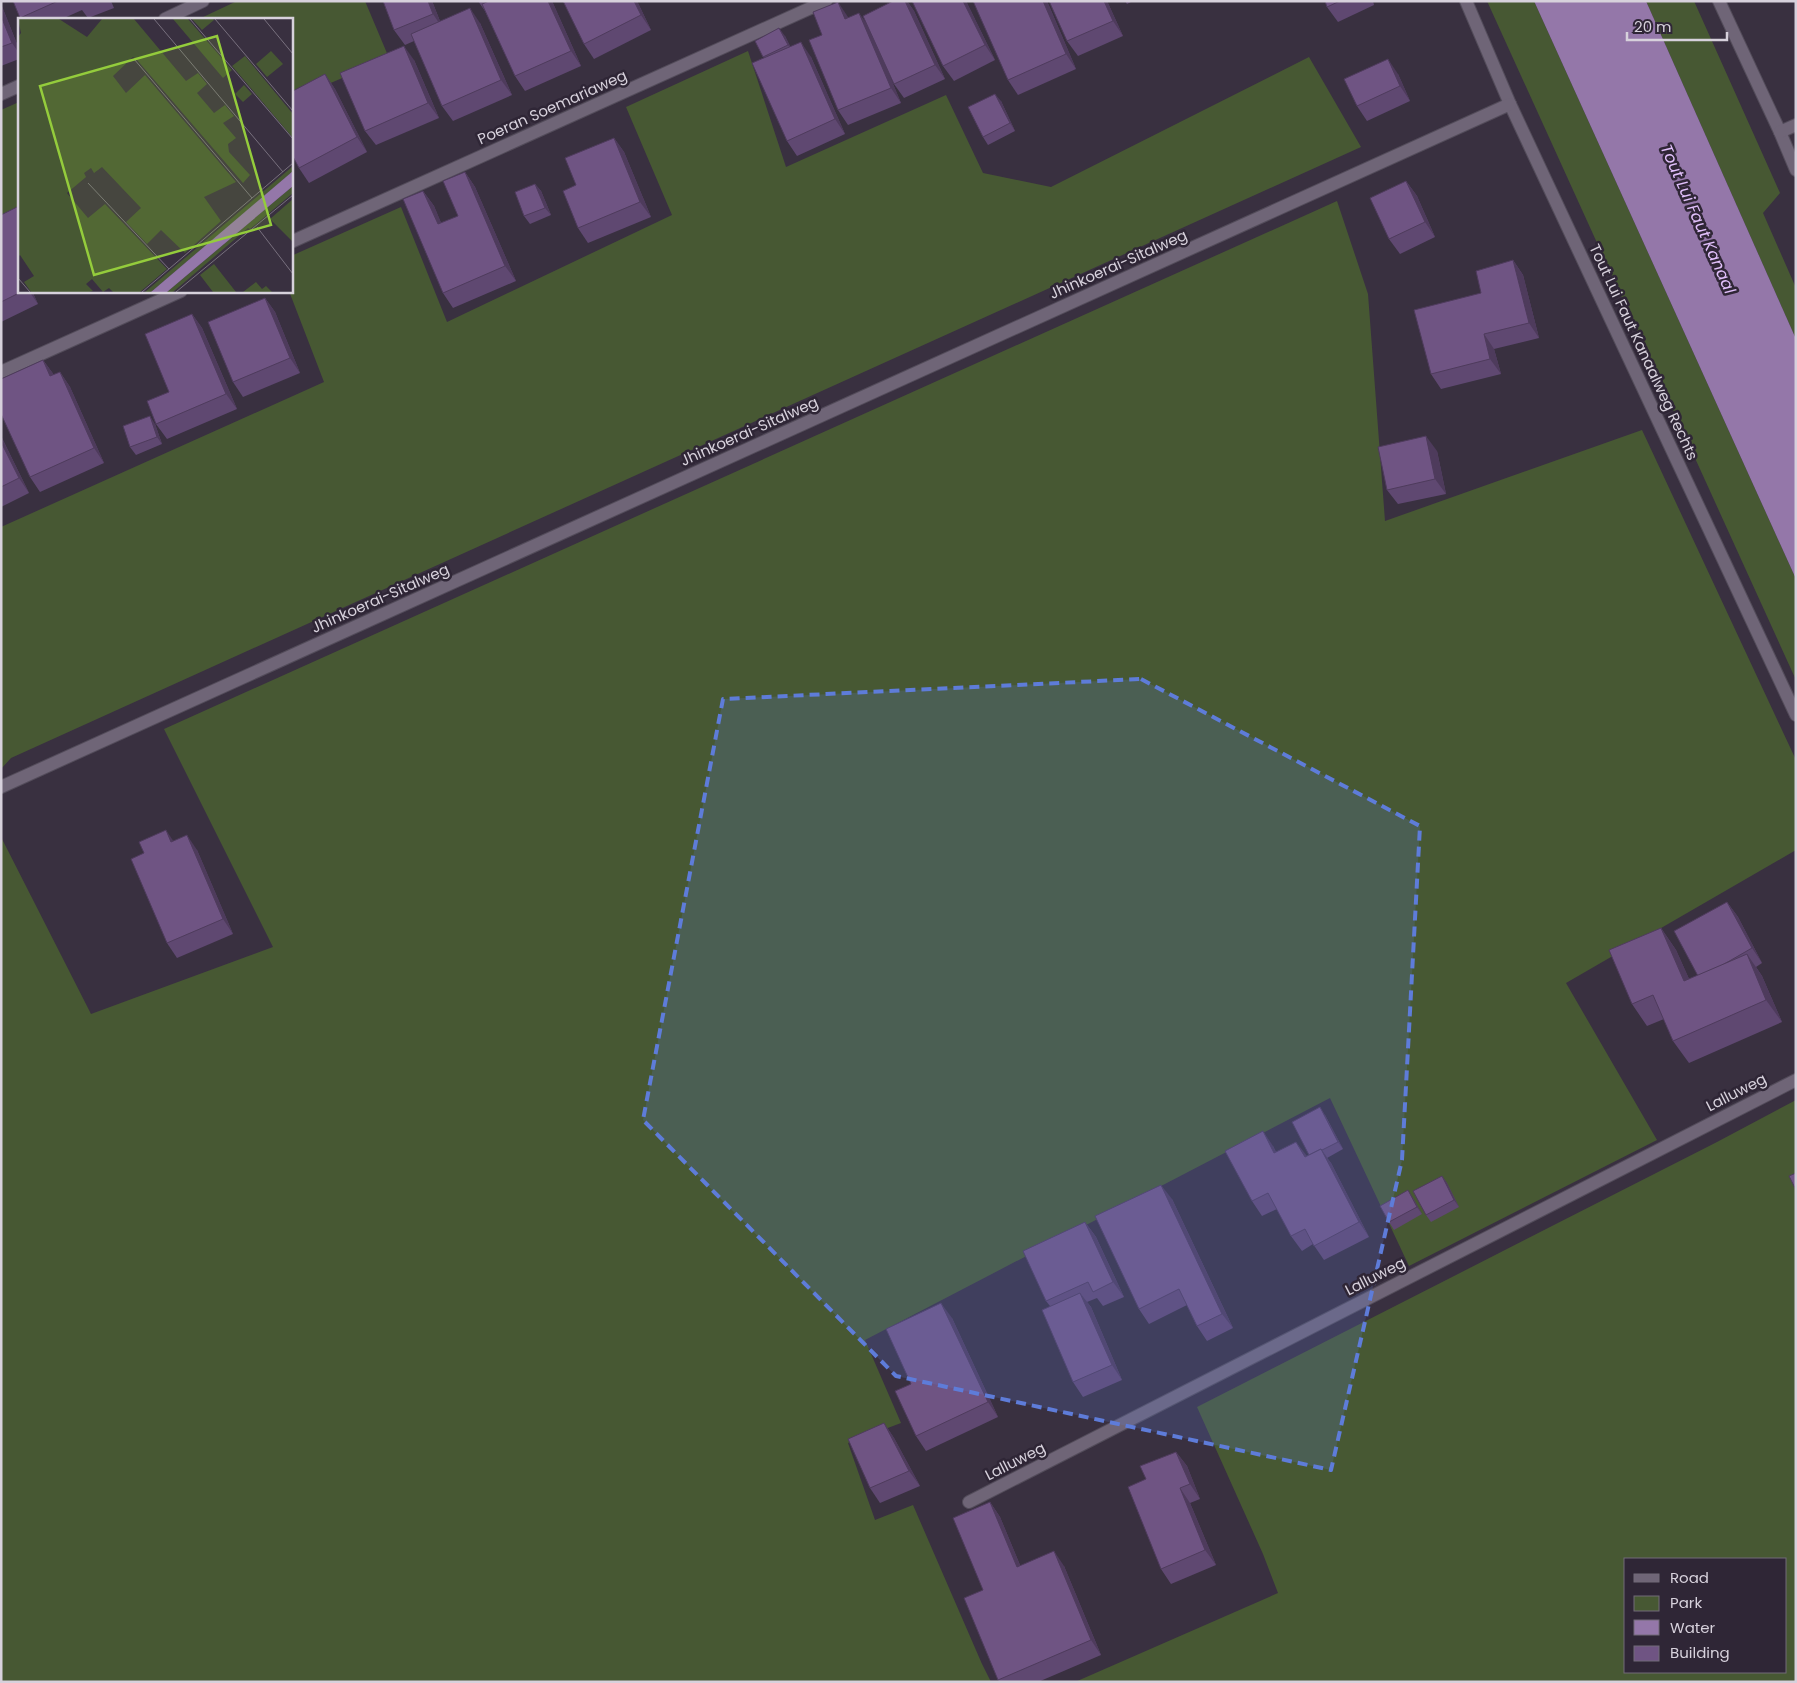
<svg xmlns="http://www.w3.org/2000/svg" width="1797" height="1683" viewBox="0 0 1797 1683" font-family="Poppins,sans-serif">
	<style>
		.green { fill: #475833; fill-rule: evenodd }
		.water { fill: #9477a9 }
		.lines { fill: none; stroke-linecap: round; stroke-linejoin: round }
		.minor-casing { stroke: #534c5a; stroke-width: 14 }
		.minor { stroke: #6f6577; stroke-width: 12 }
		.wall { fill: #5f4871 }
		.shaded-wall { fill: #4e3b5c }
		.building { fill: #6f5483; stroke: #4e3b5c }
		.marked { fill: #5e7cd9; fill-opacity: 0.2; stroke: #5e7cd9; stroke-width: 4; stroke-dasharray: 10 6; stroke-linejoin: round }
		.labels { text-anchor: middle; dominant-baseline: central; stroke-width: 5; stroke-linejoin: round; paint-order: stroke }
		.street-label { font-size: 15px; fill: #d7d1dc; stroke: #2f2636 }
		.water-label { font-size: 16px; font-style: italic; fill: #e2c1fc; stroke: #2f2636 }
		.inset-road { fill: none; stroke: #78707e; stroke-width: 1 }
		.view { fill: #94cc3c; fill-opacity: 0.15; stroke: #94cc3c; stroke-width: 2.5 }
		.inset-edge { fill: none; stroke: #d7d1dc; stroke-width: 2.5 }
	</style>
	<rect width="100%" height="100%" fill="#393040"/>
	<!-- green -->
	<g class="green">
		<polygon points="237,1 365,1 389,58 291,100 291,19 199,19"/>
		<polygon points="1487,1 1534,1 1796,579 1796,680"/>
		<polygon points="1646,1 1694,1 1780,193 1763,213 1796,288 1796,339"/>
		<polygon points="748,51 786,167 946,95 983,173 1051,187 1309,57 1361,147 11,758 1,769 1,527 324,382 289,291 291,291 291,256 401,207 447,322 672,215 626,107"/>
		<polygon points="19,102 19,220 1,228 1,110"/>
		<polygon points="1337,201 1368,294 1385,521 1642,430 1796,760 1796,850 1566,983 1657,1140 1409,1266 1330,1098 865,1340 901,1423 848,1443 875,1520 913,1505 982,1664 991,1682 1,1682 1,837 91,1014 273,947 164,729"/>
		<path d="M 1796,1100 L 1796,1682 L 1075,1682 L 1278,1593 L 1263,1554 L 1197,1407 L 1717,1142 ZM 1626,1559 L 1786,1559 L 1786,1672 L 1626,1672 Z"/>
	</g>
	<!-- water -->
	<polygon class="water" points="1534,1 1646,1 1796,339 1796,579"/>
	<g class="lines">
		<defs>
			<g id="minor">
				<polyline points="1466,1 1510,104 1796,715"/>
				<polyline points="1719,1 1780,132 1796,170"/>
				<polyline points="165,19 203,1"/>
				<polyline points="1,94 19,86"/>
				<polyline points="1780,132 1796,125"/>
				<polyline points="291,242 826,1"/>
				<polyline points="1,372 181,291"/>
				<polyline points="1,787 1510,104"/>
				<polyline points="969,1502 1796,1080"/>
			</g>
		</defs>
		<!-- minor casing -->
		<use href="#minor" class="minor-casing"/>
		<!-- minor -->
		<use href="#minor" class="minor"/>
	</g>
	<!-- wall -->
	<g class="wall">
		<polygon points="13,1 111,1 114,8 88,18 82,10 62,19 21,19"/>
		<polygon points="383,1 432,1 440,21 480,23 512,95 453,121 442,106 414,41 405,45 394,30"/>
		<polygon points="478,1 552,1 581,66 525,91 515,76 485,11"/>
		<polygon points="637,1 651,30 594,59 584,44"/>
		<polygon points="893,1 907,1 914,11 945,79 904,98 894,84 882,58 901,103 848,125 838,110 848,18 866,23"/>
		<polygon points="966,1 995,60 954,81 943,66"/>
		<polygon points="1047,1 1076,69 1018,95 1008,80"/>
		<polygon points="1107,1 1123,36 1078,56 1067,41"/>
		<polygon points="1125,1 1133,1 1127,4"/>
		<polygon points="1325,1 1373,1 1374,5 1338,22 1327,7"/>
		<polygon points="1,4 19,49 19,59 1,66"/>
		<polygon points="785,36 790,46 811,57 845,134 797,156 787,141 764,58 755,41"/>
		<polygon points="414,60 439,118 376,145 365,131"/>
		<polygon points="325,74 335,89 367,152 309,183 299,168"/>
		<polygon points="1398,74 1410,101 1367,121 1357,106"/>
		<polygon points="1001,101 1015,131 988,145 983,137"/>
		<polygon points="614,138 624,152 651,217 588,243 578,228 576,185"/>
		<polygon points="465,172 475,187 516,281 453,308 443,293 423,191 434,206 441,223 458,216"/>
		<polygon points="1406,181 1417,196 1435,237 1400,254 1389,239"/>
		<polygon points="535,184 541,191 551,215 530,224 524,216"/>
		<polygon points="1,215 19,291 32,291 38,304 1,322"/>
		<polygon points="1513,260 1523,275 1539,338 1494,349 1501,374 1441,389 1431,374 1481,293"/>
		<polygon points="265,298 275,312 300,373 243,397 233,382"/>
		<polygon points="192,314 202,328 237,409 167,439 156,424 169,392"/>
		<polygon points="43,360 54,375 60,372 70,387 104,463 40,492 30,477"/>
		<polygon points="155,424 162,444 136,455 130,447"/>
		<polygon points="1,436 29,493 1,507"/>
		<polygon points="1437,451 1446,494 1398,504 1387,490"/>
		<polygon points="173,841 197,850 233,934 177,958 167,943"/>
		<polygon points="1727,902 1738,917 1762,963 1756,967 1762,976 1782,1022 1689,1063 1673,1041 1664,1019 1647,1026 1632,1004 1661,928 1676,950 1689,979 1698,976"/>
		<polygon points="1325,1115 1343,1149 1327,1158 1331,1163 1369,1237 1324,1260 1313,1244 1302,1251 1291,1236 1277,1209 1262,1216 1252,1201 1273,1146 1276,1152 1307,1156 1309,1155"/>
		<polygon points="1442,1176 1447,1183 1459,1207 1431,1222 1426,1215"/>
		<polygon points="1413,1198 1422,1214 1394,1230 1389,1222"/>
		<polygon points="1172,1199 1233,1328 1207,1341 1197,1326 1187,1305 1149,1324 1139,1309"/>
		<polygon points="1085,1222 1096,1237 1124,1297 1103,1306 1097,1298 1087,1302 1091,1307 1122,1380 1083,1397 1073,1382 1050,1306 1046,1301"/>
		<polygon points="952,1318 998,1417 926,1451 916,1436 911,1384"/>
		<polygon points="884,1423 894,1438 920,1486 880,1503 870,1488"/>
		<polygon points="1176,1452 1187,1466 1200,1499 1190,1503 1216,1565 1171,1584 1161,1569 1146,1479"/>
		<polygon points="990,1502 1000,1517 1020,1565 1064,1566 1101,1655 1038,1682 1000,1682 998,1680 983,1590"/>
	</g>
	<!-- shaded-wall -->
	<g class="shaded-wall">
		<polygon points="428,1 432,1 443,29 433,14"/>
		<polygon points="548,1 552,1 581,66 571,51"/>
		<polygon points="634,1 637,1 651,30 641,15"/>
		<polygon points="905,1 907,1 914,11 945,79 935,65"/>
		<polygon points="963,1 966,1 995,60 985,45"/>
		<polygon points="1043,1 1047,1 1076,69 1066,54"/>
		<polygon points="1104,1 1107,1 1123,36 1113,21"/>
		<polygon points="838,2 848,17 855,34 845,19"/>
		<polygon points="1,4 19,49 19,53 12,43 1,16"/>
		<polygon points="470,8 480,23 512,95 501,80"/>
		<polygon points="859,13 870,28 901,103 891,88"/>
		<polygon points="779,28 785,36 793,52 788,45"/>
		<polygon points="801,42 811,57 845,134 835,119"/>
		<polygon points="404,46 414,60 439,118 428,103"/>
		<polygon points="1388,59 1398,74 1410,101 1400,86"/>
		<polygon points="325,74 335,89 367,152 357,137"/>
		<polygon points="995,94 1001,101 1015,131 1010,123"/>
		<polygon points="614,138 624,152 651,217 640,202"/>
		<polygon points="465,172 475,187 516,281 505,266"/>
		<polygon points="1406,181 1417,196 1435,237 1425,222"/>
		<polygon points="535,184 541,191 551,215 545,208"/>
		<polygon points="423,191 434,206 448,239 438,224"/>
		<polygon points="1513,260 1523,275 1539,338 1529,323"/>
		<polygon points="29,291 32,291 38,304"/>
		<polygon points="265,298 275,312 300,373 290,358"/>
		<polygon points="192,314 202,328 237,409 226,394"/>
		<polygon points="1484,334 1494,349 1501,374 1490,359"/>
		<polygon points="43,360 54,375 50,376"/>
		<polygon points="60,372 70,387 104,463 94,448"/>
		<polygon points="150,416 155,424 162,444 157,437"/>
		<polygon points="1,436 29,493 19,478 1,442"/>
		<polygon points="1426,436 1437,451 1446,494 1435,479"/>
		<polygon points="166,830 176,845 171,842"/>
		<polygon points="187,835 197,850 233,934 223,919"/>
		<polygon points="1727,902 1738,917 1762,963 1752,948"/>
		<polygon points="1661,928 1676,950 1700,1003 1684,981"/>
		<polygon points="1747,954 1762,976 1782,1022 1766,1000"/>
		<polygon points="1320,1107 1325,1115 1343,1149 1338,1142"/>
		<polygon points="1263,1131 1273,1146 1284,1168 1274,1153"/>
		<polygon points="1296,1142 1307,1156 1305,1157"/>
		<polygon points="1321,1149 1331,1163 1369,1237 1359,1222"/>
		<polygon points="1442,1176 1447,1183 1459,1207 1454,1200"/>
		<polygon points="1161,1185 1172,1199 1233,1328 1222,1314"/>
		<polygon points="1408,1190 1413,1198 1422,1214 1417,1207"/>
		<polygon points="1085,1222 1096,1237 1124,1297 1113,1282"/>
		<polygon points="1080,1293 1091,1307 1122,1380 1112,1365"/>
		<polygon points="941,1303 952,1318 998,1417 988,1402"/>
		<polygon points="884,1423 894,1438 920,1486 909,1471"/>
		<polygon points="1176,1452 1187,1466 1200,1499 1190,1484"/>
		<polygon points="1180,1488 1190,1503 1216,1565 1205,1550"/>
		<polygon points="990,1502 1000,1517 1027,1582 1017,1567"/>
		<polygon points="1054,1551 1064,1566 1101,1655 1091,1640"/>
	</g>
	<!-- building -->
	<g class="building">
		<polygon points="13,1 58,1 20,18"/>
		<polygon points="383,1 428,1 433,14 394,30"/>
		<polygon points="489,1 548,1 571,51 515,76 482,4"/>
		<polygon points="563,1 634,1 641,15 584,44"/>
		<polygon points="893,1 905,1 935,65 894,84 863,16"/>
		<polygon points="912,1 963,1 985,45 943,66"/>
		<polygon points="973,1 1043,1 1066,54 1008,80"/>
		<polygon points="1049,1 1104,1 1113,21 1067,41"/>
		<polygon points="1325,1 1340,1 1327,7"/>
		<polygon points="838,2 845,19 859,13 891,88 838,110 809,40 822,35 813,12"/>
		<polygon points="470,8 501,80 442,106 411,34"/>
		<polygon points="1,16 12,43 1,47"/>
		<polygon points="779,28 788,45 763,57 755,41"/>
		<polygon points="801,42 835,119 787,141 752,63"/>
		<polygon points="404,46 428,103 365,131 340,73"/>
		<polygon points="1388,59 1400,86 1357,106 1344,79"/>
		<polygon points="325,74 357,137 299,168 291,153 291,92"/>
		<polygon points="995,94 1010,123 983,137 968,107"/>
		<polygon points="614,138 640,202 578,228 563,191 576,185 565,158"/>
		<polygon points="465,172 505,266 443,293 403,199 423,191 438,224 458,216 443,181"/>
		<polygon points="1406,181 1425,222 1389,239 1370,198"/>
		<polygon points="535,184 545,208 524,216 515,192"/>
		<polygon points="19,206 19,291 23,291 1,302 1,215"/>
		<polygon points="1513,260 1529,323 1484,334 1490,359 1431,374 1414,310 1481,293 1476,271"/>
		<polygon points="265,298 290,358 233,382 208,322"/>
		<polygon points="192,314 226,394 156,424 147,401 169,392 145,334"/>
		<polygon points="43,360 50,376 60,372 94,448 30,477 1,414 1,379"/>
		<polygon points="150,416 157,437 130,447 123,426"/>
		<polygon points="1426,436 1435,479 1387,490 1378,447"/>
		<polygon points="1,442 19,478 1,487"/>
		<polygon points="166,830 171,842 187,835 223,919 167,943 131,859 144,853 139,842"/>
		<polygon points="1727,902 1752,948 1719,967 1698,976 1674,931"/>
		<polygon points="1661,928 1684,981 1747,954 1766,1000 1673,1041 1653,995 1632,1004 1609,950"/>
		<polygon points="1320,1107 1338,1142 1322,1150 1321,1149 1309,1155 1292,1122"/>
		<polygon points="1263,1131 1274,1153 1296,1142 1305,1157 1321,1149 1359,1222 1314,1246 1305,1229 1291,1236 1268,1193 1252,1201 1225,1151"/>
		<polygon points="1796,1173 1796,1190 1789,1176"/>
		<polygon points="1442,1176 1454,1200 1426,1215 1413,1191"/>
		<polygon points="1161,1185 1222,1314 1197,1326 1179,1289 1139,1309 1095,1216"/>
		<polygon points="1408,1190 1417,1207 1389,1222 1380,1206"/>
		<polygon points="1085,1222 1113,1282 1093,1292 1088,1282 1046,1301 1023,1251"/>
		<polygon points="1080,1293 1112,1365 1073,1382 1042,1310"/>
		<polygon points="941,1303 988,1402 916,1436 895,1391 911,1384 886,1329"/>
		<polygon points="884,1423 909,1471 870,1488 848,1439"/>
		<polygon points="1176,1452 1190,1484 1180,1488 1205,1550 1161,1569 1128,1487 1146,1479 1140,1466"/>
		<polygon points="990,1502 1017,1567 1054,1551 1091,1640 998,1680 964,1598 983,1590 953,1518"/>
	</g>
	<!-- marked area -->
	<path class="marked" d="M 1141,679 L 1420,826 L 1402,1160 L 1331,1470 L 896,1376 L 643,1120 L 723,699 Z"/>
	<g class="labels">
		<!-- street labels -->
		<g class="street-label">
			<text transform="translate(552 107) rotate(-24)">Poeran Soemariaweg</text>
			<text transform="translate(1118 264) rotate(-24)">Jhinkoerai-Sitalweg</text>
			<text transform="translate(1644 352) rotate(65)">Tout Lui Faut Kanaalweg Rechts</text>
			<text transform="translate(749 431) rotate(-24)">Jhinkoerai-Sitalweg</text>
			<text transform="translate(380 598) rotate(-24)">Jhinkoerai-Sitalweg</text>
			<text transform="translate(1736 1092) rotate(-27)">Lalluweg</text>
			<text transform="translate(1375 1276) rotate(-27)">Lalluweg</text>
			<text transform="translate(1015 1461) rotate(-27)">Lalluweg</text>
		</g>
		<!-- water labels -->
		<g class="water-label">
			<text transform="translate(1698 219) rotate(66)">Tout Lui Faut Kanaal</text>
		</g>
	</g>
	<!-- overview -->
	<g transform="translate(18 18)">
		<rect width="275" height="275" fill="#393040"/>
		<path d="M 0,1 L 41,1 L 69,19 L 84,1 L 116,1 L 168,63 L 180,55 L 189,66 L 179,75 L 196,95 L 207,87 L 216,98 L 205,105 L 218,120 L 210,126 L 211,134 L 232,157 L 225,165 L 119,42 L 115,39 L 95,58 L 108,75 L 127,57 L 218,164 L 186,179 L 203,203 L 167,235 L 143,212 L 129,226 L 108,204 L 123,190 L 84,149 L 76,155 L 73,150 L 66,155 L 68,159 L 49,175 L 70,200 L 87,186 L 149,251 L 122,274 L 95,274 L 91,270 L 85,274 L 74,261 L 68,266 L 75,273 L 71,274 L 13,274 L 6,264 L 16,258 L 2,237 L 0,239 L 0,19 L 3,15 ZM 155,1 L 170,1 L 214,52 L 205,60 ZM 174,1 L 195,1 L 196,2 L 184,12 ZM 253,33 L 265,46 L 249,59 L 238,46 ZM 227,38 L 275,96 L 275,120 L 214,48 ZM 226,67 L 234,76 L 225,84 L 217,76 ZM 275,148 L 275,153 L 236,187 L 133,274 L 127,274 ZM 275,168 L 275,175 L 232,211 L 230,210 L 155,274 L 149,274 ZM 275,181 L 275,224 L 252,201 ZM 196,246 L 218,274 L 195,274 L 182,257 ZM 238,264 L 244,271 L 248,268 L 254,274 L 225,274 Z" fill="#475833"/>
		<path d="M 275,153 L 275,168 L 149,274 L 133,274 Z" fill="#9477a9"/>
		<path class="inset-road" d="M 136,1 L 265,154M 172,1 L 275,121M 197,1 L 275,93M 246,1 L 275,36M 116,41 L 234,180M 70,165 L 151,251M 239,209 L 275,256M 0,260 L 12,274M 124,274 L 275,145M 158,274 L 275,177"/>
		<path class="view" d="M 199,18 L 253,207 L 76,257 L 22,68 Z"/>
		<rect width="275" height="275" class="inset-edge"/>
	</g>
	<!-- border -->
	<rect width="1797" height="1683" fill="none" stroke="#d7d1dc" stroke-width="5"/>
	<!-- legend -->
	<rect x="1624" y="1558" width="162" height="115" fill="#2f2636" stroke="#726a78"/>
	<rect x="1634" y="1574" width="25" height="8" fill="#6f6577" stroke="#726a78"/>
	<text x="1670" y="1583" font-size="15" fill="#d7d1dc">Road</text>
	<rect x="1634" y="1596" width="25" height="15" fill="#475833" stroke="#726a78"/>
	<text x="1670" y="1608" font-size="15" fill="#d7d1dc">Park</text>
	<rect x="1634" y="1620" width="25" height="15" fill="#9477a9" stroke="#726a78"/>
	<text x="1670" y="1633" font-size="15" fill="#d7d1dc">Water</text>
	<rect x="1634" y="1646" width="25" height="15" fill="#6f5483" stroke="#726a78"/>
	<text x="1670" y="1658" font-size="15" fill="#d7d1dc">Building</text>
	<!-- scale -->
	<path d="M1627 32v8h100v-8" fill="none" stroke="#d7d1dc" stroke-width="2.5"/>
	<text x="1634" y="32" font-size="15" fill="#d7d1dc" stroke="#2f2636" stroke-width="4" paint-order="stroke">20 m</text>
</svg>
